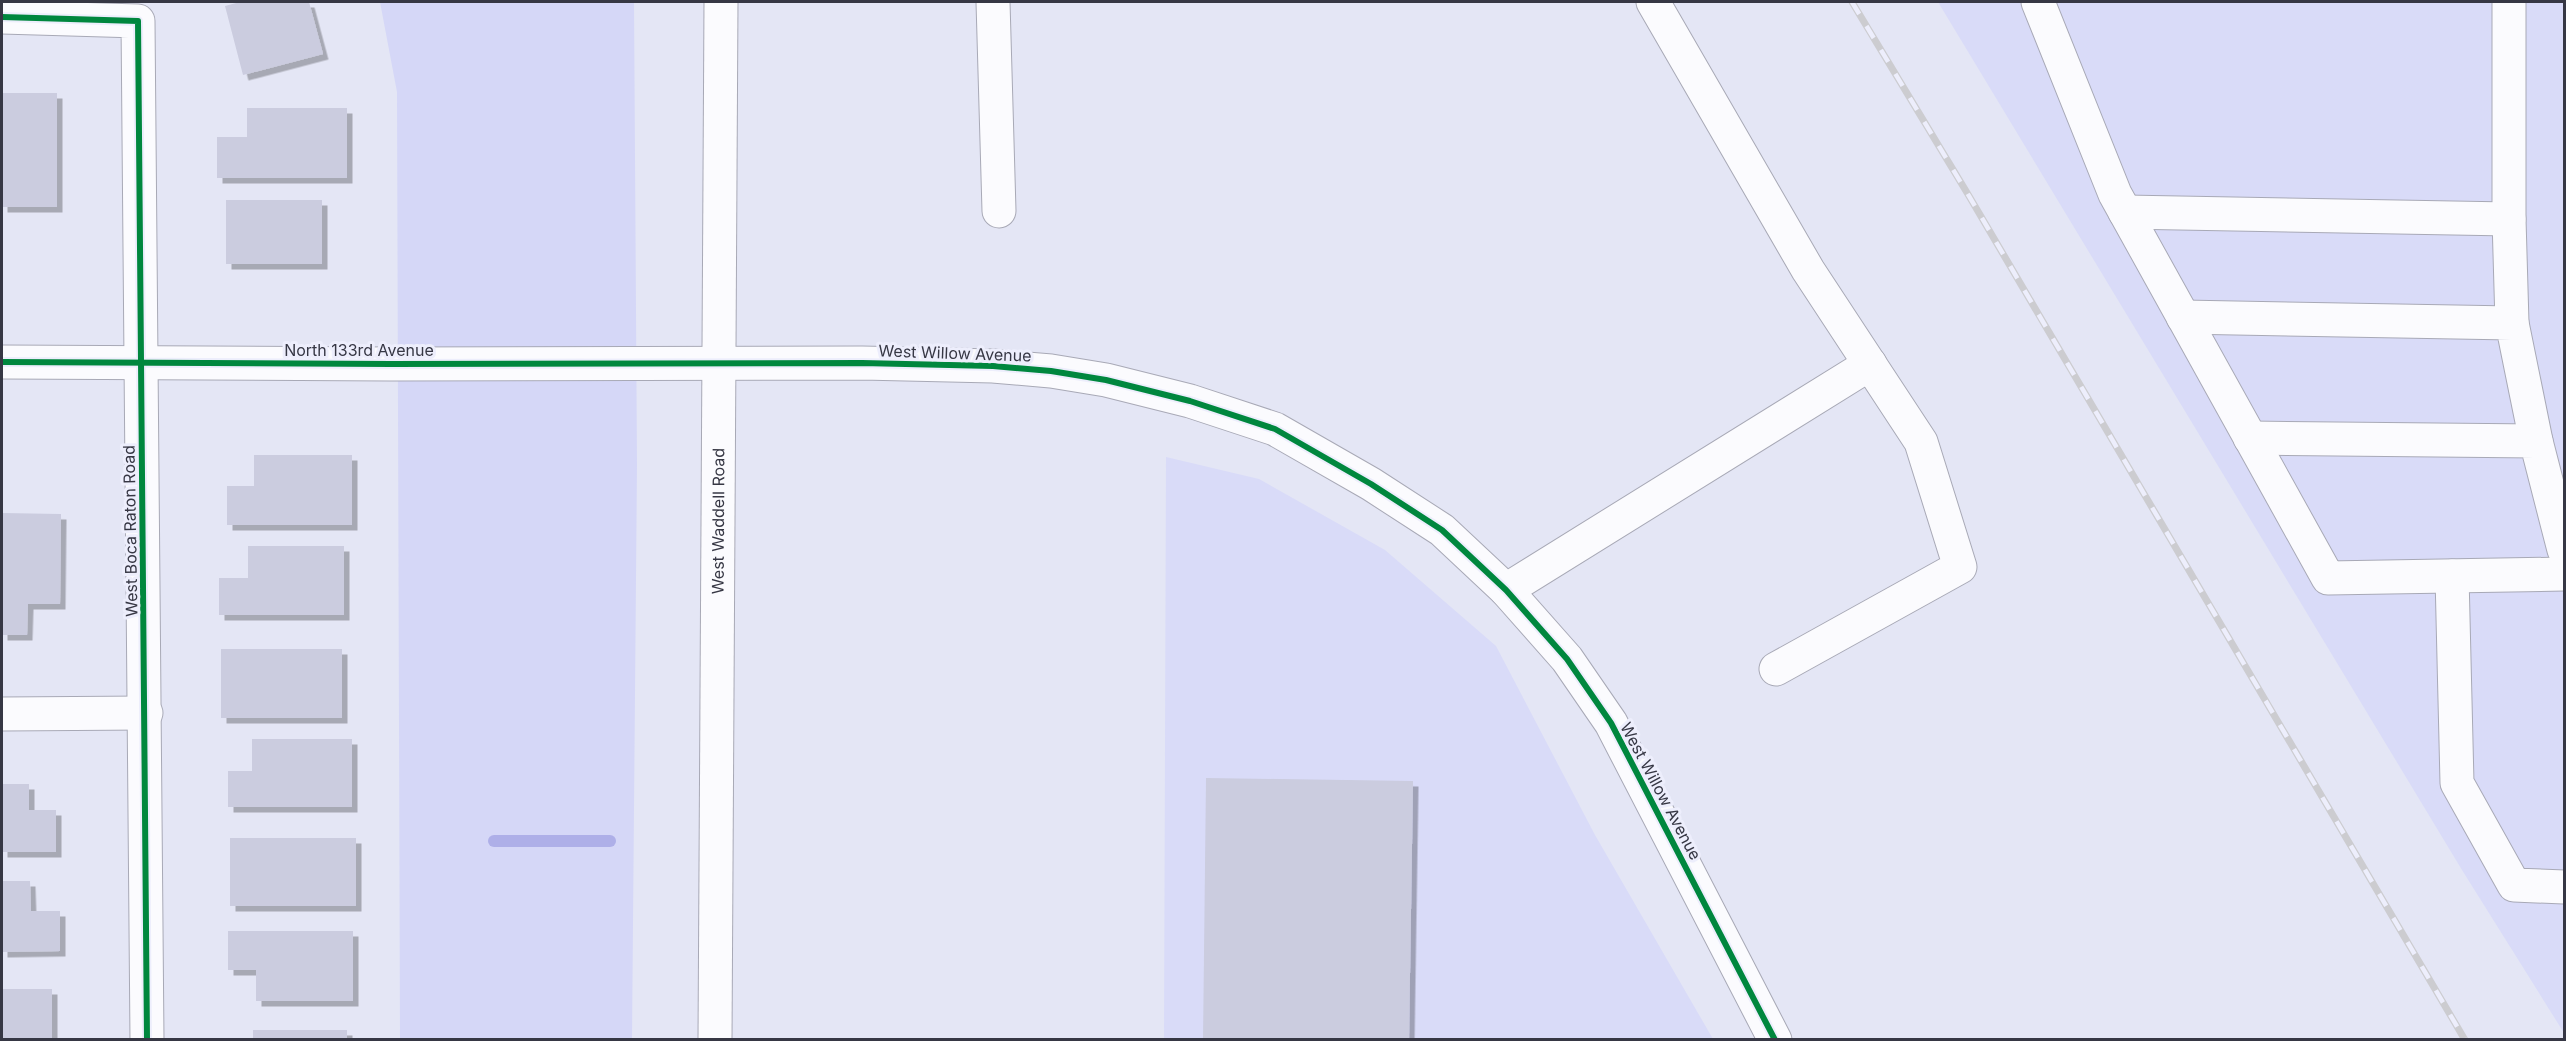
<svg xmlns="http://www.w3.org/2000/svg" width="2566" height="1041" viewBox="0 0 2566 1041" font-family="Inter,sans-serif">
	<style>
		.built { fill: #d9dbf8 }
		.green { fill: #d5d7f7 }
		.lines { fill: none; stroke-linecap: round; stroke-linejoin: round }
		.stream { stroke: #aeafe8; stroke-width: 12 }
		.building { fill: #cbccdf; filter: url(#shadow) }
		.minor-casing { stroke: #a8a9b6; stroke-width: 35 }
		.major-casing { stroke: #a8a9b6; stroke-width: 35 }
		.minor { stroke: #fbfbfe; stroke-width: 33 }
		.major { stroke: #fbfbfe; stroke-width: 33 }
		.rail-casing { stroke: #ccccd0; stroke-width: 7 }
		.rail { stroke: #edeefc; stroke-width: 4.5; stroke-dasharray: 14; stroke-linecap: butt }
		.cycleway-casing { stroke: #edeefc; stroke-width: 10 }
		.cycleway { stroke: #00873e; stroke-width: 6 }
		.labels { text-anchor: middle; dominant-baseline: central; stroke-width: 6; stroke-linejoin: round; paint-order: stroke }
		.street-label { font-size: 16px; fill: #363744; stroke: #edeefc }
	</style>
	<defs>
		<filter id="shadow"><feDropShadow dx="5.5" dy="5.5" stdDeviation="0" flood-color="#0004"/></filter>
	</defs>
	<rect width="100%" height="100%" fill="#e4e6f5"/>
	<!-- built -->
	<g class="built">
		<polygon points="1938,2 2564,2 2564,1033 2462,870"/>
		<polygon points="1166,457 1259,479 1385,550 1496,646 1595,835 1713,1039 1164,1040"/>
	</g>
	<!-- green -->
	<polygon class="green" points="380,2 634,2 637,464 632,1039 400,1039 397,92"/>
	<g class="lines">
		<!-- stream -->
		<polyline class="stream" points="494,841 610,841"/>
	</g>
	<!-- building -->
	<g class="building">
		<polygon points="240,2 309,2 323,54 243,75 225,6"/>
		<rect x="2" y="93" width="55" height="114"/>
		<polygon points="247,108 347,108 347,178 217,178 217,137 247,137"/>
		<rect x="226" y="200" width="96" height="64"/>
		<polygon points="254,455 352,455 352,525 227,525 227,486 254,486"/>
		<polygon points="2,513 61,514 60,604 28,604 27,635 2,635"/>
		<polygon points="248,546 344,546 344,615 219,615 219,578 248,578"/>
		<rect x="221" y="649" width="121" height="69"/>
		<polygon points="252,739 352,739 352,807 228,807 228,771 252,771"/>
		<polygon points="1206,778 1413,781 1409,1040 1203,1040"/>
		<polygon points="2,784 29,784 29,810 56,810 56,852 2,852"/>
		<rect x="230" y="838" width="126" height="68"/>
		<polygon points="2,881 30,881 31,911 60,911 60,951 2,952"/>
		<polygon points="228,931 353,931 353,1001 256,1001 256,970 228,970"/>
		<rect x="2" y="989" width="50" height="51"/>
		<rect x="253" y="1030" width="94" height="10"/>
	</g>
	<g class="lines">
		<defs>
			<g id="minor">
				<polyline points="993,2 999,211"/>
				<polyline points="1653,2 1808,270 1921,442 1960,567 1776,669"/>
				<polyline points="2038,2 2115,194 2328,578 2564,574"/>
				<polyline points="2509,2 2509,219"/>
				<polyline points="2,17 138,21 147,1040"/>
				<polyline points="2125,212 2509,219 2512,323"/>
				<polyline points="2183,317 2512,323 2536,441"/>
				<polyline points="2,362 391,364 862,363 993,366 1051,371 1106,380 1190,401 1275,429 1371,484 1442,530 1506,590 1567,659 1611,723 1775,1040"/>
				<polyline points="2250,438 2536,441 2564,550"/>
				<polyline points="2452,576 2457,783 2514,885 2564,887"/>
				<polyline points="1506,590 1870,364"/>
				<polyline points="2,714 146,713"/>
			</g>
			<g id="major">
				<path id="s1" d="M 715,1040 L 721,2"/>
			</g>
		</defs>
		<!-- minor casing -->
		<use href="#minor" class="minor-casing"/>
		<!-- major casing -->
		<use href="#major" class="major-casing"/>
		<!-- minor -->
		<use href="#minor" class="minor"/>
		<!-- major -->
		<use href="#major" class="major"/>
		<defs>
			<polyline id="rail" points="1852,2 1969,196 2465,1040"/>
		</defs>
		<!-- rail casing -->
		<use href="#rail" class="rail-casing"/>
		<!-- rail -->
		<use href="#rail" class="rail"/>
		<defs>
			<g id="cycleway">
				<polyline points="2,17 138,21 147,1040"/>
				<polyline points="2,362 391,364 862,363 993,366 1051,371 1106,380 1190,401 1275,429 1371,484 1442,530 1506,590 1567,659 1611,723 1775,1040"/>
			</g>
		</defs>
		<!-- cycleway casing -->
		<use href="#cycleway" class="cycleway-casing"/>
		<!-- cycleway -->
		<use href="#cycleway" class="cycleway"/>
	</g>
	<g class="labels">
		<!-- street labels -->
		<g class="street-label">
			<text x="359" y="350">North 133rd Avenue</text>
			<text transform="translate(955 353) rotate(2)">West Willow Avenue</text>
			<text stroke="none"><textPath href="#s1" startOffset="519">West Waddell Road</textPath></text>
			<text transform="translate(130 531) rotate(-91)">West Boca Raton Road</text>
			<text transform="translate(1661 791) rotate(62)">West Willow Avenue</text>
		</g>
	</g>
	<!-- border -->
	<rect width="2566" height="1041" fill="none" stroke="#363744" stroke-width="6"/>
</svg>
